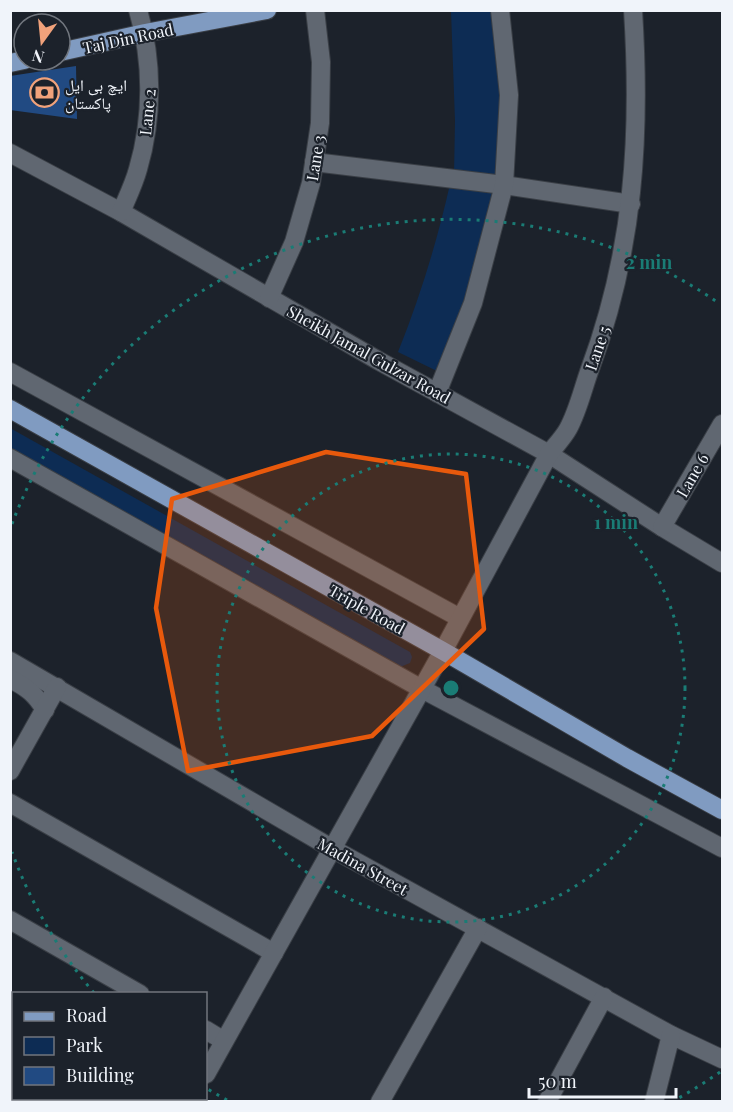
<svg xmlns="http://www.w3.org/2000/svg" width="733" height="1112" viewBox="0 0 733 1112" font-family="'Playfair Display','Noto Naskh Arabic',serif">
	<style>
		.green { fill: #0d2c54 }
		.building { fill: #214a82 }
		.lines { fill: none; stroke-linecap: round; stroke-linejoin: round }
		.minor-casing { stroke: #3a3f46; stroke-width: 20 }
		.major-casing { stroke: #3a3f46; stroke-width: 20 }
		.minor { stroke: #606771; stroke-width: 18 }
		.major { stroke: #809bc1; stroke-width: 18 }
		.marked { fill: #e8590c; fill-opacity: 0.2; stroke: #e8590c; stroke-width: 4.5; stroke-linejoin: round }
		.ring { fill: none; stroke: #1a7c75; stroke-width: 3; stroke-dasharray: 3 6 }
		.labels { text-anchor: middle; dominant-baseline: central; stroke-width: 4.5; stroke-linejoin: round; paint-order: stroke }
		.street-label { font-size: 16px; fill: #f0f4fa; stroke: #1c222b }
		.poi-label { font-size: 16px; fill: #f0f4fa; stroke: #1c222b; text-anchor: start }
		.centre { fill: #1a7c75; stroke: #1c222b; stroke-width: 3 }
		.ring-label { font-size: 18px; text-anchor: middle; font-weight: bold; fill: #1a7c75; stroke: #1c222b; stroke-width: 4.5; stroke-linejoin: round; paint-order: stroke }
	</style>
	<rect width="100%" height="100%" fill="#1c222b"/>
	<!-- green -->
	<g class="green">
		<polygon points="451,11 494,11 504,98 496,180 454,175 455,121"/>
		<path d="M 450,184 L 498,190 L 470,292 L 439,372 L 398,352 C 420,297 437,242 450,184 Z"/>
		<polygon points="10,428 410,652 412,657 410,663 400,667 11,452"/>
	</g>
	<!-- building -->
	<polygon class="building" points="76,66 77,119 10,110 10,76"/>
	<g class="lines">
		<defs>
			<g id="minor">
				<polyline points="10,153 121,212 379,361 549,454 662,527 722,563"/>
				<polyline points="314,162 504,185 631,204"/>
				<path d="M 121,212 C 127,198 134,184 138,169 C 153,118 153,61 138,10"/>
				<polyline points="269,298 294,242 311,183 320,123 321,62 315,10"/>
				<polyline points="10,372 460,618"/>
				<polyline points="437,393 473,303 504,185 509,95 500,10"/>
				<polyline points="10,458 422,689 722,848"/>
				<polyline points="662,527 722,424"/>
				<polyline points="10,661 333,849 671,1035 722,1059"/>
				<path d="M 10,679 C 27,687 36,695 45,710"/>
				<polyline points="10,771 57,687"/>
				<polyline points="10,803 274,953"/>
				<polyline points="10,920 140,994"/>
				<polyline points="206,1030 224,1041"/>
				<path d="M 206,1074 L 443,651 L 549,454 C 555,446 563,438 568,429 C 578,411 583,388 590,369 C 634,250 641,136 633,10"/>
				<polyline points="10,1078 14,1080"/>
				<polyline points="47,1098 52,1102"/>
				<polyline points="190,1102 192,1098"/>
				<polyline points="380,1102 478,928"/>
				<polyline points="547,1102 604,997"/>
				<polyline points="654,1102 671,1035"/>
			</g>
			<g id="major">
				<polyline points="60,52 145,33 267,10"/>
				<polyline points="10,63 24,60"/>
				<polyline points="10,409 443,651 627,758 722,810"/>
			</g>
		</defs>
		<!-- minor casing -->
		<use href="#minor" class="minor-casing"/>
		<!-- major casing -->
		<use href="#major" class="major-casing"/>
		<!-- minor -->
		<use href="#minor" class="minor"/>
		<!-- major -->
		<use href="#major" class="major"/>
	</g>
	<!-- marked area -->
	<path class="marked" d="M 326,452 L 466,474 L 484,629 L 372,736 L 188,771 L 156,608 L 172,499 Z"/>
	<!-- distance rings -->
	<g class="ring">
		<circle cx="451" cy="688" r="234"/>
		<path d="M720 1072A469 469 0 0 1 675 1100M227 1100A469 469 0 0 1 206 1088M94 993A469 469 0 0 1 12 852M12 524A469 469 0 0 1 720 304"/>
	</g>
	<!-- icons -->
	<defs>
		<symbol id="bank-ring" viewBox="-11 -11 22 22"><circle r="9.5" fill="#1c222b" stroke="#f1a27b" stroke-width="1.5"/><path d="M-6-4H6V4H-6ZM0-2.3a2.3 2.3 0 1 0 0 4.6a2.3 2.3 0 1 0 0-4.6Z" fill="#f1a27b"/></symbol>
	</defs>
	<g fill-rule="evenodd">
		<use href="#bank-ring" x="28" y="76" width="33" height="33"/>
	</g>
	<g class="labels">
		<!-- street labels -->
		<g class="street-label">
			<text transform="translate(128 38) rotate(-12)">Taj Din Road</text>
			<text transform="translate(147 112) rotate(-84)">Lane 2</text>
			<text transform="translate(315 158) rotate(-81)">Lane 3</text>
			<text transform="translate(597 348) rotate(-71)">Lane 5</text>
			<text transform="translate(369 354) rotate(29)">Sheikh Jamal Gulzar Road</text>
			<text transform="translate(692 475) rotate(-60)">Lane 6</text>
			<text transform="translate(367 609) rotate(29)">Triple Road</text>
			<text transform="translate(363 866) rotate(29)">Madina Street</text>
		</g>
		<!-- poi labels -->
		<g class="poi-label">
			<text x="65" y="84">ایچ بی ایل<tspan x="65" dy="18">پاکستان</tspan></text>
		</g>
	</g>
	<circle cx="451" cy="688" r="9" class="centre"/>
	<g class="ring-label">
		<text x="649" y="269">2 min</text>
		<text x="616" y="529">1 min</text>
	</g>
	<!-- border -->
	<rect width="733" height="1112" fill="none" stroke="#f0f4fa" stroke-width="24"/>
	<!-- legend -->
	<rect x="12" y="992" width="195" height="108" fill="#1c222b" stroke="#71767e" stroke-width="1.5"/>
	<rect x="24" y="1012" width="30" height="9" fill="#809bc1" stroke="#71767e" stroke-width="1.5"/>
	<text x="66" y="1022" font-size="18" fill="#f0f4fa">Road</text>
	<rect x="24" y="1037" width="30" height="18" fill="#0d2c54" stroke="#71767e" stroke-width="1.5"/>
	<text x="66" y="1052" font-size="18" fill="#f0f4fa">Park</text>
	<rect x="24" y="1067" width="30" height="18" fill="#214a82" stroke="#71767e" stroke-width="1.5"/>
	<text x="66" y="1082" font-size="18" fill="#f0f4fa">Building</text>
	<!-- north arrow -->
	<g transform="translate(42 42) rotate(195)"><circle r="28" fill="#1c222b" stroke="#71767e" stroke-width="1.5"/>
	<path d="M0-4.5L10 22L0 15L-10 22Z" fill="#f1a27b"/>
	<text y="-9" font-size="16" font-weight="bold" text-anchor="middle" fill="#f0f4fa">N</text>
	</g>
	<!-- scale -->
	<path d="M529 1088v9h147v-9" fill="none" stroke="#f0f4fa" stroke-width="3"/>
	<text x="538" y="1088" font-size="18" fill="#f0f4fa" stroke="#1c222b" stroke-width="4.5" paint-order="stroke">50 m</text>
</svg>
